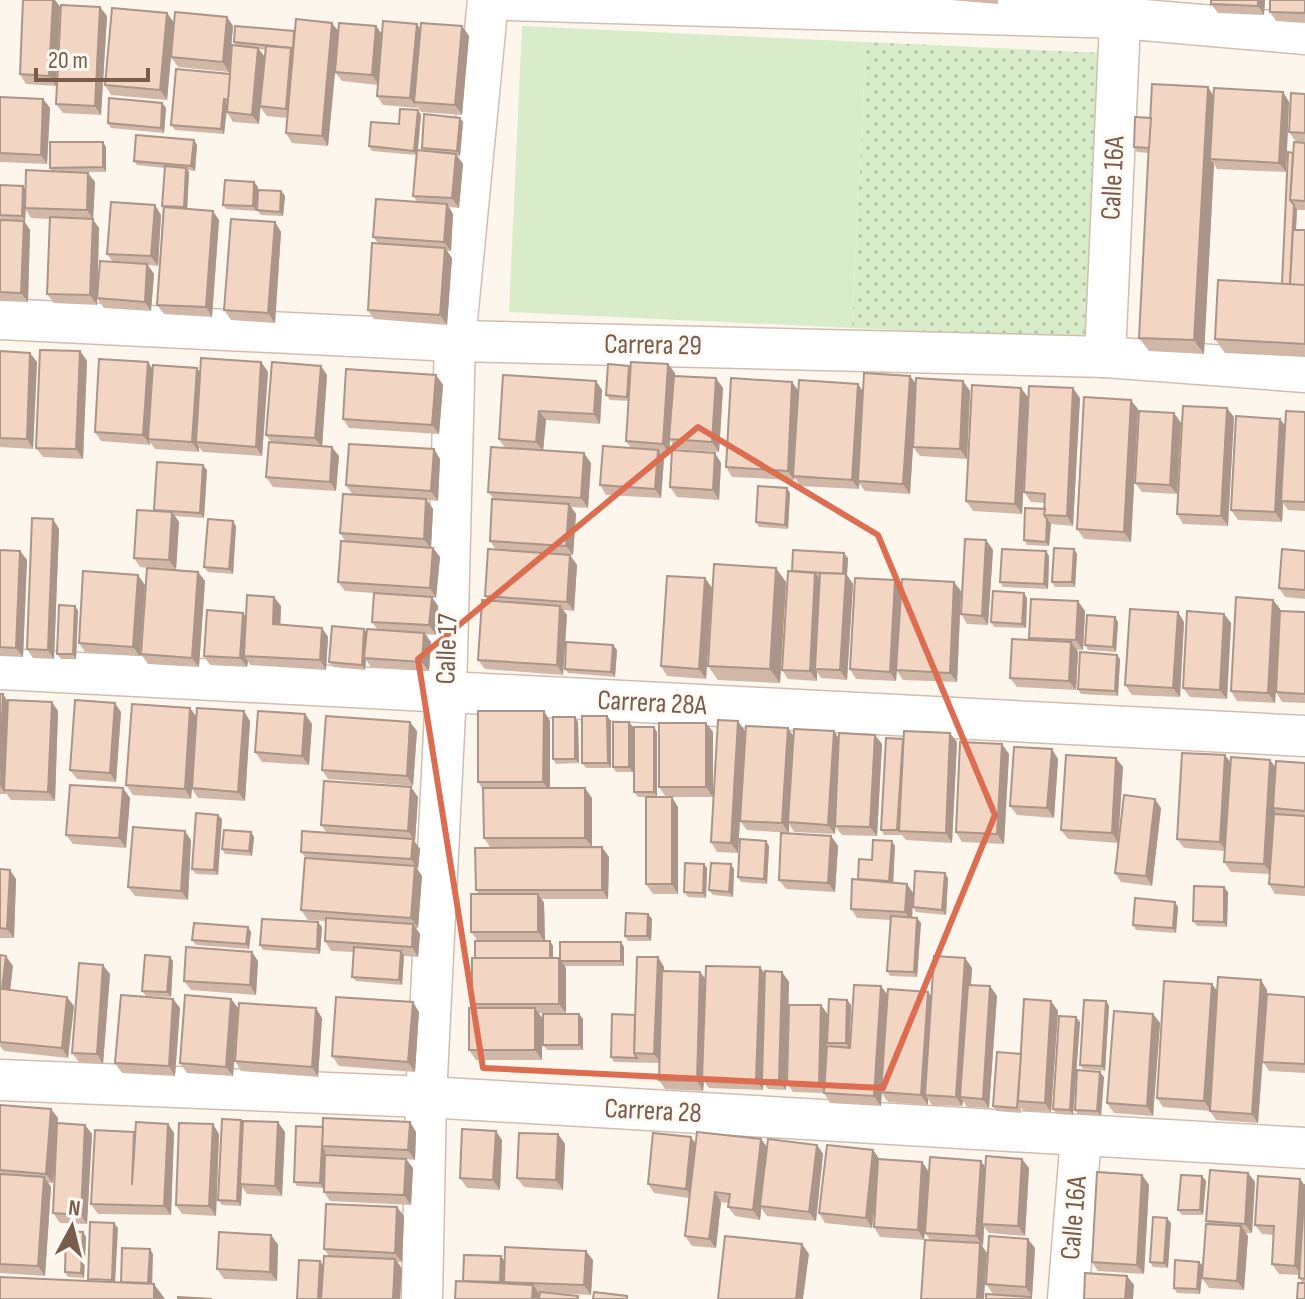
<svg xmlns="http://www.w3.org/2000/svg" width="1305" height="1299" viewBox="0 0 1305 1299" font-family="'Sofia Sans Condensed',sans-serif">
	<style>
		.grass { fill: url(#grass-dots) }
		.garden { fill: #d8ecc9 }
		.lines { fill: none; stroke-linecap: round; stroke-linejoin: round }
		.street-casing { stroke: #d1beb0; stroke-width: 43 }
		.street { stroke: #fff; stroke-width: 40 }
		.wall { fill: #d1b7a8; fill-rule: evenodd }
		.shaded-wall { fill: #aa9588 }
		.building { fill: #f3d5c3; stroke: #aa9588; stroke-width: 2 }
		.marked { fill: none; stroke: #dc6d51; stroke-width: 6; stroke-linejoin: round }
		.labels { text-anchor: middle; dominant-baseline: central; stroke-width: 6; stroke-linejoin: round; paint-order: stroke }
		.street-label { font-size: 28px; fill: #7a5c4d; stroke: #fffaf3 }
	</style>
	<defs>
		<pattern id="grass-dots" width="8" height="8" patternUnits="userSpaceOnUse" patternTransform="scale(2)"><rect width="8" height="8" fill="#d8ecc9"/><path d="M2 2h.1M6 6h.1" fill="none" stroke="#b4c2a5" stroke-width="1.8" stroke-linecap="round"/></pattern>
	</defs>
	<rect width="100%" height="100%" fill="#fdf6ec"/>
	<!-- grass -->
	<polygon class="grass" points="866,42 1104,53 1091,339 852,328"/>
	<!-- garden -->
	<polygon class="garden" points="522,26 866,42 852,328 509,312"/>
	<g class="lines">
		<defs>
			<g id="street">
				<polyline points="509,0 1121,18 1305,34"/>
				<polyline points="0,319 455,341 1105,357 1305,372"/>
				<polyline points="1105,357 1121,0"/>
				<polyline points="0,669 1305,736"/>
				<polyline points="0,1080 426,1097 1305,1148"/>
				<polyline points="422,1299 426,1097 446,692 455,341 488,0"/>
				<polyline points="1068,1299 1081,1137"/>
			</g>
		</defs>
		<!-- street casing -->
		<use href="#street" class="street-casing"/>
		<!-- street -->
		<use href="#street" class="street"/>
	</g>
	<!-- wall -->
	<g class="wall">
		<polygon points="23,0 55,0 60,7 56,86 26,84 20,74"/>
		<polygon points="951,0 998,0 998,4"/>
		<polygon points="1265,0 1264,15 1218,13 1211,4"/>
		<polygon points="1305,0 1305,23 1276,21 1270,12"/>
		<polygon points="167,13 174,23 167,100 111,95 105,85"/>
		<polygon points="107,16 101,115 63,113 56,104"/>
		<polygon points="227,17 233,26 229,72 178,67 171,57"/>
		<path d="M 376,26 L 382,34 L 420,29 L 462,26 L 469,36 L 462,115 L 421,112 L 417,106 L 417,108 L 383,105 L 377,96 L 378,85 L 342,81 L 335,72 L 336,56 L 328,146 L 292,143 L 286,133 L 287,118 L 267,116 L 260,107 L 259,124 L 233,122 L 227,112 L 224,134 L 175,130 L 171,125 L 230,74 L 236,46 L 234,42 L 294,31 L 338,32 ZM 259,49 L 265,50 L 264,57 Z"/>
		<polygon points="1283,92 1289,102 1286,172 1217,169 1214,164 1204,354 1149,351 1139,338 1149,153 1137,152 1134,147 1151,118 1213,95"/>
		<polygon points="1305,94 1305,142 1296,142 1289,132"/>
		<polygon points="0,97 43,99 50,108 47,164 0,162"/>
		<polygon points="162,103 166,108 164,133 111,128 108,123"/>
		<polygon points="418,110 421,115 418,151 424,151 422,148 460,118 463,122 460,156 457,156 463,164 459,208 449,207 453,214 451,251 447,251 452,258 447,325 374,319 368,310 378,243 373,237 418,202 413,196 416,155 372,151 369,146"/>
		<polygon points="194,140 197,145 195,171 188,170 189,172 187,209 219,220 212,317 164,314 157,305 165,168 137,165 134,161"/>
		<polygon points="1305,143 1305,210 1297,210 1296,230 1305,230 1305,357 1225,353 1215,339 1282,284 1293,153"/>
		<polygon points="106,147 106,172 85,172 95,182 93,220 99,228 97,305 54,303 47,294 49,219 31,218 26,210 25,221 24,221 30,230 28,302 0,301 0,220 1,220 0,218 0,185 25,190 52,171 50,168"/>
		<polygon points="254,182 258,187 256,211 226,209 223,205"/>
		<polygon points="281,191 285,196 283,216 261,215 257,210"/>
		<polygon points="161,215 158,266 148,265 154,274 151,311 104,308 97,298 113,262 107,254"/>
		<polygon points="275,222 281,232 275,323 231,320 224,310"/>
		<polygon points="0,351 37,362 33,449 0,447"/>
		<polygon points="80,351 87,361 83,459 43,457 36,448"/>
		<polygon points="148,362 153,369 200,373 261,362 268,372 262,456 203,452 199,447 199,452 155,449 150,442 150,445 101,441 95,432"/>
		<polygon points="629,366 631,368 675,373 675,376 723,388 719,452 676,449 670,440 669,454 660,453 664,459 661,498 606,495 600,485 631,448 626,441 629,401 610,400 606,395"/>
		<polygon points="327,375 322,446 339,456 336,491 273,487 266,477 271,442 266,435"/>
		<polygon points="436,375 443,385 439,434 349,428 343,419"/>
		<polygon points="503,375 596,381 602,390 600,424 546,420 543,450 591,463 588,508 571,507 576,514 573,555 570,555 577,565 574,611 563,610 567,615 563,675 485,669 478,660 488,601 485,596 496,550 490,541 494,499 488,492 505,448 499,439"/>
		<polygon points="910,376 916,385 963,381 970,391 967,459 920,456 913,447 913,445 910,494 865,491 859,483 859,489 800,486 795,478 794,480 732,477 726,467 792,382 798,390 858,384 863,392"/>
		<polygon points="1028,397 1022,514 973,511 966,501"/>
		<polygon points="1080,398 1073,526 1051,524 1049,546 1027,545 1024,540 1045,509 1045,503 1031,502 1024,492"/>
		<polygon points="1138,409 1131,542 1084,539 1077,529"/>
		<polygon points="1305,412 1305,511 1288,510 1283,503 1282,522 1238,520 1231,510 1280,419 1285,426"/>
		<polygon points="1174,413 1181,423 1177,494 1142,492 1135,483"/>
		<polygon points="1234,417 1228,526 1183,524 1177,514"/>
		<polygon points="434,449 440,459 438,501 427,500 433,509 431,547 433,548 440,557 436,598 432,598 438,606 436,635 425,634 431,642 429,671 371,667 366,660 365,670 333,667 329,662 364,629 366,632 377,629 372,622 374,593 345,591 338,582 346,542 340,533 352,494 346,485"/>
		<polygon points="715,453 721,463 719,500 677,497 670,487"/>
		<polygon points="207,470 204,518 175,516 179,522 176,570 140,567 134,558"/>
		<polygon points="790,493 788,529 759,527 756,522"/>
		<polygon points="53,519 59,529 54,659 33,658 27,649"/>
		<polygon points="236,526 233,574 208,572 204,567"/>
		<polygon points="986,540 993,550 988,625 967,624 961,614"/>
		<polygon points="1074,549 1077,554 1075,587 1055,587 1052,582"/>
		<polygon points="0,550 20,551 27,560 23,657 0,656"/>
		<polygon points="1305,551 1305,599 1285,597 1279,588"/>
		<polygon points="1049,556 1048,589 1003,587 1000,582"/>
		<polygon points="848,558 847,575 853,584 847,680 821,678 817,672 817,681 788,679 782,670 792,571"/>
		<polygon points="198,572 205,581 199,667 148,664 141,654"/>
		<polygon points="705,578 712,588 706,679 667,676 661,666"/>
		<polygon points="786,582 780,683 718,680 708,666"/>
		<polygon points="145,585 140,656 85,652 79,643"/>
		<polygon points="901,589 961,591 957,682 903,680 897,671 896,681 856,679 850,669"/>
		<polygon points="1027,598 1026,628 994,627 991,622"/>
		<polygon points="1273,600 1280,609 1275,703 1237,701 1231,691"/>
		<polygon points="75,606 78,611 76,659 61,659 57,654"/>
		<polygon points="281,606 280,625 322,628 328,637 326,670 250,665 248,661 247,667 210,665 204,656 243,613 246,617"/>
		<polygon points="1085,611 1083,650 1077,650 1078,652 1076,690 1017,687 1010,678 1031,640 1029,638"/>
		<polygon points="1305,612 1305,703 1282,702 1276,692"/>
		<polygon points="1224,614 1231,623 1227,699 1190,697 1183,688"/>
		<polygon points="1118,622 1116,652 1088,650 1085,645"/>
		<polygon points="1184,622 1180,697 1132,695 1125,685"/>
		<polygon points="617,650 615,677 568,673 565,669"/>
		<polygon points="1120,659 1118,696 1081,694 1078,689"/>
		<polygon points="0,694 3,694 7,701 58,711 55,801 11,800 6,793 6,794 0,794"/>
		<polygon points="190,708 197,717 250,721 245,801 198,798 192,789 191,799 133,795 126,785"/>
		<polygon points="121,712 116,782 77,779 70,770"/>
		<polygon points="305,714 312,724 309,765 262,762 255,752"/>
		<polygon points="607,716 611,721 611,768 586,768 582,763"/>
		<polygon points="575,717 578,722 579,763 556,764 553,759"/>
		<polygon points="550,721 550,788 592,798 592,847 490,847 484,838 483,790 478,782"/>
		<polygon points="629,722 633,727 633,772 616,772 613,767"/>
		<polygon points="706,723 713,732 713,797 666,797 659,787"/>
		<polygon points="654,727 657,732 657,797 638,797 634,792"/>
		<polygon points="417,731 413,786 328,779 322,770"/>
		<polygon points="745,731 738,853 717,852 711,842"/>
		<polygon points="834,731 839,739 882,744 877,836 842,835 835,826 836,818 835,834 794,832 789,824 789,833 747,830 740,821 793,736"/>
		<polygon points="957,742 952,843 906,840 901,834 901,835 884,835 881,830"/>
		<polygon points="1009,754 1004,844 962,842 956,832"/>
		<polygon points="1225,755 1231,763 1276,768 1305,763 1305,896 1275,894 1269,884 1270,874 1231,872 1224,862 1225,851 1184,848 1177,839"/>
		<polygon points="1058,759 1054,818 1017,815 1010,806"/>
		<polygon points="1123,767 1118,841 1161,808 1152,886 1121,882 1115,873 1118,843 1068,839 1061,830"/>
		<polygon points="123,788 130,798 126,848 73,844 66,835"/>
		<polygon points="418,797 415,841 414,841 420,849 418,869 417,868 422,876 418,928 416,928 420,934 418,957 404,956 402,985 356,981 352,977 354,952 331,951 325,941 325,921 308,920 301,910 306,858 301,852 327,833 321,825"/>
		<polygon points="678,807 678,894 653,894 646,884"/>
		<polygon points="222,819 218,875 196,874 192,869"/>
		<polygon points="251,832 254,837 252,856 225,854 222,849"/>
		<polygon points="831,836 838,846 835,892 786,889 779,880"/>
		<polygon points="191,840 188,900 135,896 128,887"/>
		<polygon points="766,841 769,846 767,884 741,882 738,877"/>
		<polygon points="895,846 893,883 907,884 913,893 912,917 921,923 917,977 890,976 887,971 890,920 857,918 851,909 872,860"/>
		<polygon points="609,857 608,899 542,899 544,903 545,941 550,941 553,946 553,958 560,961 621,942 624,947 624,966 564,966 566,968 566,1013 539,1013 542,1018 542,1060 476,1060 469,1050 476,1008 472,1004 475,958 478,941 471,932 479,894 476,890"/>
		<polygon points="704,864 707,868 706,898 688,897 684,892"/>
		<polygon points="0,869 16,879 14,938 0,938"/>
		<polygon points="734,869 733,897 713,895 709,890"/>
		<polygon points="948,878 946,915 916,912 913,907"/>
		<polygon points="1228,892 1227,927 1197,926 1193,921"/>
		<polygon points="1178,907 1176,933 1136,930 1133,925"/>
		<polygon points="648,914 652,919 651,941 628,941 625,936"/>
		<polygon points="248,927 251,932 249,949 196,945 192,940"/>
		<polygon points="322,927 320,954 263,950 260,945"/>
		<polygon points="658,957 664,967 664,971 700,972 706,979 760,967 765,974 782,972 789,982 786,1090 768,1089 763,1082 763,1090 709,1088 704,1081 703,1091 665,1089 659,1080 659,1063 614,1062 611,1057 635,1015"/>
		<polygon points="965,958 972,968 971,985 990,986 997,996 989,1108 967,1107 963,1101 962,1106 932,1105 928,1099 928,1105 888,1102 881,1092 881,1106 830,1103 824,1093 793,1092 787,1082 821,1005 828,1015 827,1046 830,1046 827,1043 847,1000 851,1005 850,1048 881,986 888,995 932,997"/>
		<polygon points="173,961 171,997 146,996 142,991"/>
		<polygon points="258,961 256,995 191,990 184,981"/>
		<polygon points="13,966 10,990 74,1006 68,1058 4,1051 0,1046"/>
		<polygon points="110,974 103,1064 79,1062 72,1053"/>
		<polygon points="1212,984 1218,992 1267,990 1267,994 1305,997 1305,1073 1269,1071 1263,1062 1258,1123 1216,1120 1210,1111 1163,1107 1157,1098"/>
		<polygon points="173,999 180,1008 175,1076 122,1073 115,1063"/>
		<polygon points="231,999 238,1008 233,1076 187,1073 180,1063"/>
		<polygon points="1106,1001 1109,1006 1105,1071 1083,1069 1080,1065"/>
		<polygon points="1058,1011 1051,1112 1024,1111 1021,1107 1021,1113 996,1111 993,1106 1021,1054"/>
		<polygon points="419,1012 415,1072 339,1066 332,1056"/>
		<polygon points="579,1014 583,1019 583,1050 547,1050 543,1045"/>
		<polygon points="1153,1014 1160,1023 1153,1116 1114,1113 1107,1103"/>
		<polygon points="322,1018 318,1077 241,1071 235,1061"/>
		<polygon points="1080,1022 1073,1115 1057,1114 1053,1109"/>
		<polygon points="1100,1072 1104,1077 1101,1116 1078,1114 1075,1110"/>
		<polygon points="0,1105 58,1118 57,1123 92,1134 87,1224 60,1223 53,1213 57,1127 53,1183 48,1183 51,1187 45,1276 0,1273"/>
		<polygon points="241,1120 243,1123 285,1132 282,1196 247,1194 242,1187 241,1206 222,1205 218,1200"/>
		<polygon points="410,1122 416,1132 415,1160 406,1159 413,1168 411,1205 330,1201 324,1192 323,1188 297,1186 294,1182 323,1127"/>
		<polygon points="168,1124 174,1133 171,1215 98,1214 91,1204 134,1132 136,1134"/>
		<polygon points="219,1134 216,1216 182,1214 176,1205"/>
		<polygon points="558,1134 565,1144 563,1190 524,1187 517,1178"/>
		<polygon points="761,1139 767,1147 817,1145 823,1154 816,1221 767,1216 761,1208 760,1220 735,1216 728,1207 729,1203 721,1202 716,1248 692,1246 685,1236 689,1198 654,1193 648,1184 695,1144"/>
		<polygon points="502,1140 500,1190 467,1188 460,1178"/>
		<polygon points="873,1150 879,1159 922,1162 929,1172 985,1167 1029,1168 1025,1236 989,1233 984,1227 983,1246 982,1246 987,1253 930,1240 925,1233 924,1240 880,1237 874,1227 875,1202 872,1228 825,1223 819,1213"/>
		<polygon points="1248,1173 1255,1182 1252,1233 1246,1233 1248,1236 1244,1290 1209,1288 1202,1278 1208,1224 1206,1221"/>
		<polygon points="1142,1175 1149,1185 1144,1274 1098,1271 1092,1262"/>
		<polygon points="1202,1176 1206,1181 1203,1215 1182,1215 1178,1210"/>
		<polygon points="1300,1179 1305,1186 1305,1184 1305,1299 1303,1283 1299,1278 1300,1275 1279,1274 1272,1264 1274,1235 1262,1234 1255,1225"/>
		<polygon points="404,1216 402,1262 398,1262 402,1269 400,1299 297,1299 320,1261 323,1265 329,1256 324,1249"/>
		<polygon points="1171,1223 1168,1268 1153,1267 1150,1262"/>
		<polygon points="83,1232 86,1237 84,1278 68,1277 65,1272"/>
		<polygon points="271,1235 278,1245 277,1281 224,1279 217,1269"/>
		<polygon points="1035,1248 1032,1297 993,1294 986,1284"/>
		<polygon points="501,1256 504,1261 504,1284 506,1284 504,1282 593,1260 591,1295 551,1293 578,1296 580,1299 455,1299 463,1282"/>
		<polygon points="1199,1262 1203,1266 1200,1294 1177,1293 1174,1288"/>
	</g>
	<!-- shaded-wall -->
	<g class="shaded-wall">
		<polygon points="53,0 55,0 60,7 56,86 49,76"/>
		<polygon points="1258,0 1265,0 1264,15 1258,6"/>
		<polygon points="100,7 107,16 101,115 95,106"/>
		<polygon points="167,13 174,23 167,100 160,90"/>
		<polygon points="227,17 233,26 229,72 223,62"/>
		<polygon points="332,23 339,32 328,146 322,136"/>
		<polygon points="417,24 424,34 414,102 417,108 410,98"/>
		<polygon points="376,26 383,36 379,85 372,75"/>
		<polygon points="462,26 469,36 462,115 455,105"/>
		<polygon points="258,48 265,57 259,124 252,115"/>
		<polygon points="291,48 298,57 293,118 286,109"/>
		<polygon points="1208,87 1217,101 1210,159 1214,164 1204,354 1194,340"/>
		<polygon points="1283,92 1289,102 1286,172 1279,163"/>
		<polygon points="43,99 50,108 47,164 41,155"/>
		<polygon points="224,99 227,104 224,134 221,129"/>
		<polygon points="162,103 166,108 164,133 161,128"/>
		<polygon points="418,110 421,115 417,156 414,151"/>
		<polygon points="460,118 463,122 460,156 457,151"/>
		<polygon points="194,140 197,145 195,171 191,166"/>
		<polygon points="103,142 106,147 106,172 103,167"/>
		<polygon points="456,154 463,164 459,208 452,198"/>
		<polygon points="186,168 189,172 187,212 184,207"/>
		<polygon points="88,173 95,182 93,220 99,228 97,305 90,295 93,219 87,210"/>
		<polygon points="254,182 258,187 256,211 253,206"/>
		<polygon points="23,186 26,190 25,221 22,216"/>
		<polygon points="281,191 285,196 283,216 280,212"/>
		<polygon points="447,204 453,214 451,251 444,242"/>
		<polygon points="155,205 161,215 158,266 151,256"/>
		<polygon points="1294,205 1297,210 1293,285 1289,290"/>
		<polygon points="213,211 219,220 212,317 206,307"/>
		<polygon points="24,221 30,230 28,302 21,293"/>
		<polygon points="275,222 281,232 275,323 268,313"/>
		<polygon points="445,248 452,258 447,325 440,315"/>
		<polygon points="147,264 154,274 151,311 145,302"/>
		<polygon points="80,351 87,361 83,459 76,449"/>
		<polygon points="30,353 37,362 33,449 27,439"/>
		<polygon points="148,362 154,372 148,439 150,442 150,445 143,435"/>
		<polygon points="261,362 268,372 262,456 256,447"/>
		<polygon points="668,364 675,373 669,454 663,444"/>
		<polygon points="321,366 327,375 322,448 315,438"/>
		<polygon points="197,368 204,378 196,442 199,447 199,452 192,442"/>
		<polygon points="436,375 443,385 439,434 432,425"/>
		<polygon points="910,376 917,385 910,494 903,484"/>
		<polygon points="716,378 723,388 719,452 712,442"/>
		<polygon points="596,381 602,390 600,424 594,414"/>
		<polygon points="963,381 970,391 967,459 960,449"/>
		<polygon points="792,382 799,392 793,476 794,480 788,471"/>
		<polygon points="858,384 864,393 859,489 852,480"/>
		<polygon points="1021,388 1028,397 1022,514 1015,504"/>
		<polygon points="1073,388 1080,398 1073,526 1067,516"/>
		<polygon points="1131,400 1138,409 1131,542 1124,532"/>
		<polygon points="1227,408 1234,417 1228,526 1221,516"/>
		<polygon points="539,411 546,420 543,451 536,442"/>
		<polygon points="1174,413 1181,423 1177,494 1170,485"/>
		<polygon points="1280,419 1287,428 1281,501 1283,503 1282,522 1275,512"/>
		<polygon points="332,447 339,456 336,491 330,482"/>
		<polygon points="434,449 440,459 438,501 431,491"/>
		<polygon points="658,450 664,459 661,498 655,489"/>
		<polygon points="584,453 591,463 588,508 581,498"/>
		<polygon points="715,453 721,463 719,500 713,490"/>
		<polygon points="203,465 207,470 204,518 200,513"/>
		<polygon points="787,488 790,493 788,529 785,525"/>
		<polygon points="426,499 433,509 431,549 424,539"/>
		<polygon points="569,504 576,514 573,555 566,546"/>
		<polygon points="172,512 179,522 176,570 169,560"/>
		<polygon points="53,519 59,529 54,659 48,650"/>
		<polygon points="1047,519 1051,524 1049,546 1046,542"/>
		<polygon points="233,521 236,526 233,574 229,569"/>
		<polygon points="986,540 993,550 988,625 982,616"/>
		<polygon points="433,548 440,557 436,598 430,588"/>
		<polygon points="1074,549 1077,554 1075,587 1072,582"/>
		<polygon points="20,551 27,560 23,657 16,648"/>
		<polygon points="1046,551 1049,556 1048,589 1044,584"/>
		<polygon points="844,553 848,558 847,575 853,584 847,680 840,670"/>
		<polygon points="570,555 577,565 574,611 567,602"/>
		<polygon points="776,568 786,582 780,683 770,669"/>
		<polygon points="198,572 205,581 199,667 192,658"/>
		<polygon points="815,573 822,582 815,669 817,672 817,681 810,671"/>
		<polygon points="138,575 145,585 140,656 133,647"/>
		<polygon points="705,578 712,588 706,679 699,669"/>
		<polygon points="895,580 901,590 896,681 890,672"/>
		<polygon points="954,582 961,591 957,682 950,673"/>
		<polygon points="1024,593 1027,598 1026,628 1022,624"/>
		<polygon points="274,597 281,606 280,634 273,624"/>
		<polygon points="432,597 438,606 436,635 429,625"/>
		<polygon points="1273,600 1280,609 1275,703 1268,693"/>
		<polygon points="1078,601 1085,611 1083,650 1076,640"/>
		<polygon points="75,606 78,611 76,659 73,654"/>
		<polygon points="560,606 567,615 563,675 557,665"/>
		<polygon points="1178,612 1184,622 1180,697 1173,688"/>
		<polygon points="243,613 250,623 244,656 248,661 247,667 240,658"/>
		<polygon points="1224,614 1231,623 1227,699 1220,690"/>
		<polygon points="1115,617 1118,622 1116,652 1113,647"/>
		<polygon points="322,628 328,637 326,670 320,660"/>
		<polygon points="364,629 368,634 364,658 366,660 365,670 362,665"/>
		<polygon points="424,633 431,642 429,671 422,662"/>
		<polygon points="1071,642 1078,652 1076,690 1069,681"/>
		<polygon points="613,645 617,650 615,677 611,672"/>
		<polygon points="1117,655 1120,659 1118,696 1115,691"/>
		<polygon points="3,694 9,704 4,790 6,794 0,785"/>
		<polygon points="52,702 58,711 55,801 48,792"/>
		<polygon points="115,703 121,712 116,782 110,773"/>
		<polygon points="190,708 197,718 191,799 185,789"/>
		<polygon points="244,711 250,721 245,801 238,792"/>
		<polygon points="544,711 550,721 550,792 543,782"/>
		<polygon points="305,714 312,724 309,765 302,756"/>
		<polygon points="607,716 611,721 611,768 608,763"/>
		<polygon points="575,717 578,722 579,763 575,759"/>
		<polygon points="738,721 745,731 738,853 731,843"/>
		<polygon points="410,722 417,731 413,786 407,776"/>
		<polygon points="629,722 633,727 633,772 629,767"/>
		<polygon points="706,723 713,732 713,797 706,787"/>
		<polygon points="654,727 657,732 657,797 654,792"/>
		<polygon points="788,728 794,737 788,822 789,824 789,833 782,823"/>
		<polygon points="834,731 840,741 835,834 828,825"/>
		<polygon points="950,733 957,742 952,843 946,833"/>
		<polygon points="875,735 882,744 877,836 870,827"/>
		<polygon points="1002,744 1009,754 1004,844 997,834"/>
		<polygon points="1052,749 1058,759 1054,818 1047,808"/>
		<polygon points="1225,755 1232,765 1226,851 1220,842"/>
		<polygon points="1116,758 1123,767 1118,843 1112,833"/>
		<polygon points="1270,760 1277,769 1273,808 1275,810 1271,874 1264,864"/>
		<polygon points="411,787 418,797 415,841 408,831"/>
		<polygon points="123,788 130,798 126,848 119,838"/>
		<polygon points="585,788 592,798 592,847 585,838"/>
		<polygon points="672,797 678,807 678,894 672,884"/>
		<polygon points="1155,799 1161,808 1152,886 1146,876"/>
		<polygon points="218,815 222,819 218,875 214,870"/>
		<polygon points="185,831 191,840 188,900 181,891"/>
		<polygon points="251,832 254,837 252,856 249,851"/>
		<polygon points="831,836 838,846 835,892 828,883"/>
		<polygon points="413,839 420,849 418,869 411,859"/>
		<polygon points="766,841 769,846 767,884 764,879"/>
		<polygon points="892,841 895,846 893,886 889,881"/>
		<polygon points="602,847 609,857 608,899 602,890"/>
		<polygon points="704,864 707,868 706,898 703,893"/>
		<polygon points="731,864 734,869 733,897 729,892"/>
		<polygon points="415,866 422,876 418,928 411,918"/>
		<polygon points="10,870 16,879 14,938 7,929"/>
		<polygon points="945,873 948,878 946,915 942,910"/>
		<polygon points="907,884 913,893 912,922 905,912"/>
		<polygon points="1224,887 1228,892 1227,927 1224,922"/>
		<polygon points="538,894 544,903 545,942 538,932"/>
		<polygon points="1175,902 1178,907 1176,933 1173,928"/>
		<polygon points="648,914 652,919 651,941 647,936"/>
		<polygon points="917,918 921,923 917,977 914,972"/>
		<polygon points="318,922 322,927 320,954 317,949"/>
		<polygon points="413,924 420,934 418,957 412,947"/>
		<polygon points="248,927 251,932 249,949 246,944"/>
		<polygon points="550,941 553,946 553,963 550,958"/>
		<polygon points="621,942 624,947 624,966 621,961"/>
		<polygon points="401,951 404,955 402,985 399,980"/>
		<polygon points="252,952 258,961 256,995 250,985"/>
		<polygon points="6,956 13,966 9,999 2,989"/>
		<polygon points="170,957 173,961 171,997 167,992"/>
		<polygon points="658,957 664,967 661,1063 654,1054"/>
		<polygon points="559,958 566,968 566,1013 559,1004"/>
		<polygon points="965,958 972,968 963,1098 960,1097 963,1101 962,1106 956,1097"/>
		<polygon points="103,965 110,974 103,1064 97,1054"/>
		<polygon points="760,967 767,977 762,1080 763,1082 763,1090 756,1080"/>
		<polygon points="700,972 707,981 702,1079 704,1081 703,1091 697,1081"/>
		<polygon points="782,972 789,982 786,1090 779,1080"/>
		<polygon points="1261,980 1267,990 1258,1123 1252,1114"/>
		<polygon points="1212,984 1219,994 1211,1111 1204,1101"/>
		<polygon points="881,986 888,996 881,1106 874,1096"/>
		<polygon points="990,986 997,996 989,1108 983,1099"/>
		<polygon points="928,992 935,1001 925,1095 928,1099 928,1105 921,1095"/>
		<polygon points="67,997 74,1006 68,1058 62,1048"/>
		<polygon points="173,999 180,1008 175,1076 169,1066"/>
		<polygon points="231,999 238,1008 233,1076 226,1067"/>
		<polygon points="847,1000 851,1005 849,1048 846,1043"/>
		<polygon points="1051,1001 1058,1011 1051,1112 1045,1103"/>
		<polygon points="1106,1001 1109,1006 1105,1071 1102,1066"/>
		<polygon points="413,1002 419,1012 415,1072 408,1062"/>
		<polygon points="821,1005 828,1015 826,1093 819,1084"/>
		<polygon points="316,1008 322,1018 318,1077 312,1067"/>
		<polygon points="535,1008 542,1018 542,1060 535,1050"/>
		<polygon points="579,1014 583,1019 583,1050 579,1045"/>
		<polygon points="1153,1014 1160,1023 1153,1116 1147,1106"/>
		<polygon points="1076,1017 1080,1022 1073,1115 1070,1110"/>
		<polygon points="1100,1072 1104,1077 1101,1116 1097,1111"/>
		<polygon points="51,1109 58,1118 53,1183 46,1174"/>
		<polygon points="241,1120 245,1125 240,1184 242,1187 241,1206 237,1201"/>
		<polygon points="278,1122 285,1132 282,1196 275,1186"/>
		<polygon points="410,1122 416,1132 415,1160 408,1150"/>
		<polygon points="168,1124 174,1133 171,1215 164,1206"/>
		<polygon points="213,1124 219,1134 216,1216 209,1206"/>
		<polygon points="85,1125 92,1134 87,1224 81,1215"/>
		<polygon points="496,1131 502,1140 500,1190 493,1180"/>
		<polygon points="558,1134 565,1144 563,1190 556,1180"/>
		<polygon points="691,1137 698,1147 693,1198 686,1189"/>
		<polygon points="761,1139 768,1149 760,1220 753,1210"/>
		<polygon points="817,1145 823,1154 816,1221 809,1212"/>
		<polygon points="322,1146 325,1150 323,1188 320,1183"/>
		<polygon points="873,1150 880,1160 872,1228 866,1218"/>
		<polygon points="406,1159 413,1168 411,1205 404,1195"/>
		<polygon points="1022,1159 1029,1168 1025,1236 1018,1226"/>
		<polygon points="981,1161 988,1171 982,1224 984,1227 983,1246 976,1236"/>
		<polygon points="922,1162 929,1172 924,1240 918,1230"/>
		<polygon points="1248,1173 1255,1182 1252,1233 1245,1224"/>
		<polygon points="1142,1175 1149,1185 1144,1274 1137,1265"/>
		<polygon points="1202,1176 1206,1181 1203,1215 1200,1210"/>
		<polygon points="44,1177 51,1187 45,1276 38,1266"/>
		<polygon points="1300,1179 1305,1186 1301,1275 1295,1266"/>
		<polygon points="715,1192 721,1202 716,1248 709,1239"/>
		<polygon points="397,1207 404,1216 402,1262 395,1253"/>
		<polygon points="1167,1218 1171,1223 1168,1268 1164,1263"/>
		<polygon points="114,1223 118,1228 115,1285 112,1280"/>
		<polygon points="1241,1226 1248,1236 1244,1290 1237,1281"/>
		<polygon points="83,1232 86,1237 84,1278 81,1273"/>
		<polygon points="271,1235 278,1245 277,1281 270,1272"/>
		<polygon points="1028,1239 1035,1248 1032,1297 1026,1287"/>
		<polygon points="980,1243 987,1253 984,1299 977,1299"/>
		<polygon points="802,1244 809,1254 803,1299 796,1299"/>
		<polygon points="150,1249 153,1254 152,1288 148,1284"/>
		<polygon points="586,1251 593,1260 591,1295 584,1285"/>
		<polygon points="501,1256 504,1261 503,1287 500,1282"/>
		<polygon points="395,1259 402,1269 400,1299 393,1299"/>
		<polygon points="320,1261 323,1266 322,1299 318,1299"/>
		<polygon points="1199,1262 1203,1266 1200,1294 1197,1289"/>
		<polygon points="1127,1276 1134,1285 1133,1299 1125,1299"/>
		<polygon points="154,1284 165,1299 154,1299"/>
		<polygon points="533,1285 540,1295 539,1299 532,1299"/>
	</g>
	<!-- building -->
	<g class="building">
		<polygon points="23,0 53,0 49,76 20,74"/>
		<polygon points="1211,0 1258,0 1258,6 1211,4"/>
		<polygon points="1270,0 1305,0 1305,13 1270,12"/>
		<polygon points="61,5 100,7 95,106 56,104"/>
		<polygon points="112,8 167,13 160,90 105,85"/>
		<polygon points="175,12 227,17 223,62 171,57"/>
		<polygon points="296,19 332,23 322,136 286,133"/>
		<polygon points="383,21 417,24 410,98 377,96"/>
		<polygon points="339,23 376,26 372,75 335,72"/>
		<polygon points="421,23 462,26 455,105 414,102"/>
		<polygon points="235,26 294,31 293,48 234,42"/>
		<polygon points="232,45 258,48 252,115 227,112"/>
		<polygon points="266,46 291,48 286,109 260,106"/>
		<polygon points="176,69 230,74 228,100 224,99 221,129 171,125"/>
		<polygon points="1152,84 1208,87 1194,340 1139,338"/>
		<polygon points="1214,88 1283,92 1279,163 1210,159"/>
		<polygon points="1291,93 1305,94 1305,133 1289,132"/>
		<polygon points="0,97 43,99 41,155 0,153"/>
		<polygon points="109,98 162,103 161,128 108,123"/>
		<polygon points="400,109 418,110 414,151 369,146 371,122 399,124"/>
		<polygon points="424,114 460,118 457,151 422,148"/>
		<polygon points="1135,117 1151,118 1149,148 1134,147"/>
		<polygon points="136,135 194,140 191,166 134,161"/>
		<polygon points="50,142 103,142 103,167 50,168"/>
		<polygon points="1294,142 1305,143 1305,201 1290,200"/>
		<polygon points="417,150 456,154 452,198 413,196"/>
		<polygon points="1288,152 1293,153 1290,200 1294,205 1290,285 1282,284"/>
		<polygon points="165,166 186,168 184,207 162,206"/>
		<polygon points="26,170 88,173 87,210 25,208"/>
		<polygon points="225,180 254,182 253,206 223,205"/>
		<polygon points="0,185 23,186 22,216 0,215"/>
		<polygon points="258,190 281,191 280,212 257,210"/>
		<polygon points="376,199 447,204 444,242 373,237"/>
		<polygon points="111,202 155,205 151,256 107,254"/>
		<polygon points="164,207 213,211 206,307 157,305"/>
		<polygon points="50,217 93,219 90,295 47,294"/>
		<polygon points="231,219 275,222 268,313 224,310"/>
		<polygon points="0,220 24,221 21,293 0,292"/>
		<polygon points="1293,230 1305,230 1305,285 1290,285"/>
		<polygon points="372,243 445,248 440,315 368,310"/>
		<polygon points="100,261 147,264 145,302 97,298"/>
		<polygon points="1218,280 1305,285 1305,344 1215,339"/>
		<polygon points="40,350 80,351 76,449 36,448"/>
		<polygon points="0,351 30,353 27,439 0,438"/>
		<polygon points="201,358 261,362 256,447 196,442"/>
		<polygon points="99,359 148,362 143,435 95,432"/>
		<polygon points="272,362 321,366 315,438 266,435"/>
		<polygon points="631,362 668,364 663,444 626,441"/>
		<polygon points="608,364 629,366 627,397 606,395"/>
		<polygon points="153,365 197,368 192,442 148,439"/>
		<polygon points="346,369 436,375 432,425 343,419"/>
		<polygon points="864,373 910,376 903,484 858,481"/>
		<polygon points="503,375 596,381 594,414 539,411 536,442 499,439"/>
		<polygon points="674,376 716,378 712,442 669,439"/>
		<polygon points="731,378 792,382 788,471 726,467"/>
		<polygon points="916,378 963,381 960,449 913,447"/>
		<polygon points="799,380 858,384 852,480 793,476"/>
		<polygon points="972,385 1021,388 1015,504 966,501"/>
		<polygon points="1029,386 1073,388 1067,516 1044,515 1045,494 1024,492"/>
		<polygon points="1084,397 1131,400 1124,532 1077,529"/>
		<polygon points="1183,406 1227,408 1221,516 1177,514"/>
		<polygon points="1139,411 1174,413 1170,485 1135,483"/>
		<polygon points="1286,411 1305,412 1305,502 1281,501"/>
		<polygon points="1236,416 1280,419 1275,512 1231,510"/>
		<polygon points="269,442 332,447 330,482 266,477"/>
		<polygon points="349,444 434,449 431,491 346,485"/>
		<polygon points="603,446 658,450 655,489 600,485"/>
		<polygon points="491,447 584,453 581,498 488,492"/>
		<polygon points="672,450 715,453 713,490 670,487"/>
		<polygon points="157,462 203,465 200,513 154,510"/>
		<polygon points="758,486 787,488 785,525 756,522"/>
		<polygon points="343,494 426,499 424,539 340,533"/>
		<polygon points="492,499 569,504 566,546 490,541"/>
		<polygon points="1025,508 1045,509 1044,515 1047,519 1046,542 1024,540"/>
		<polygon points="137,510 172,512 169,560 134,558"/>
		<polygon points="32,518 53,519 48,650 27,649"/>
		<polygon points="208,519 233,521 229,569 204,567"/>
		<polygon points="965,539 986,540 982,616 961,614"/>
		<polygon points="341,541 433,548 430,588 338,582"/>
		<polygon points="1054,548 1074,549 1072,582 1052,582"/>
		<polygon points="488,549 570,555 567,602 485,596"/>
		<polygon points="1002,549 1046,551 1044,584 1000,582"/>
		<polygon points="1282,549 1305,551 1305,590 1279,588"/>
		<polygon points="0,550 20,551 16,648 0,647"/>
		<polygon points="793,550 844,553 843,574 792,571"/>
		<polygon points="714,564 776,568 770,669 708,666"/>
		<polygon points="147,568 198,572 192,658 141,654"/>
		<polygon points="83,571 138,575 133,647 79,643"/>
		<polygon points="788,571 815,573 810,671 782,670"/>
		<polygon points="820,573 846,574 840,670 815,669"/>
		<polygon points="667,576 705,578 699,669 661,666"/>
		<polygon points="855,578 895,580 890,672 850,669"/>
		<polygon points="902,579 954,582 950,673 896,670"/>
		<polygon points="993,591 1024,593 1022,624 991,622"/>
		<polygon points="374,593 432,597 429,625 372,622"/>
		<polygon points="247,595 274,597 273,624 322,628 320,660 244,656"/>
		<polygon points="1236,597 1273,600 1268,693 1231,691"/>
		<polygon points="1031,599 1078,601 1076,640 1029,638"/>
		<polygon points="482,600 560,606 557,665 478,660"/>
		<polygon points="59,605 75,606 73,654 57,654"/>
		<polygon points="1130,609 1178,612 1173,688 1125,685"/>
		<polygon points="207,610 243,613 240,658 204,656"/>
		<polygon points="1187,611 1224,614 1220,690 1183,688"/>
		<polygon points="1280,611 1305,612 1305,694 1276,692"/>
		<polygon points="1087,615 1115,617 1113,647 1085,645"/>
		<polygon points="332,626 364,629 362,665 329,662"/>
		<polygon points="367,629 424,633 422,662 364,658"/>
		<polygon points="1012,639 1071,642 1069,681 1010,678"/>
		<polygon points="566,642 613,645 611,672 565,669"/>
		<polygon points="1080,652 1117,655 1115,691 1078,689"/>
		<polygon points="0,694 3,694 0,772"/>
		<polygon points="8,700 52,702 48,792 4,790"/>
		<polygon points="75,700 115,703 110,773 70,770"/>
		<polygon points="132,704 190,708 185,789 126,785"/>
		<polygon points="197,708 244,711 238,792 192,788"/>
		<polygon points="258,711 305,714 302,756 255,752"/>
		<polygon points="478,711 544,711 543,782 478,782"/>
		<polygon points="326,716 410,722 407,776 322,770"/>
		<polygon points="582,716 607,716 608,763 582,763"/>
		<rect x="553" y="717" width="22" height="42"/>
		<polygon points="718,720 738,721 731,843 711,842"/>
		<rect x="613" y="722" width="16" height="45"/>
		<rect x="659" y="723" width="47" height="64"/>
		<polygon points="746,726 788,728 782,823 740,821"/>
		<rect x="634" y="727" width="20" height="65"/>
		<polygon points="794,729 834,731 828,825 788,822"/>
		<polygon points="904,731 950,733 946,833 899,831"/>
		<polygon points="839,733 875,735 870,827 835,826"/>
		<polygon points="886,738 903,739 897,830 881,830"/>
		<polygon points="960,742 1002,744 997,834 956,832"/>
		<polygon points="1014,747 1052,749 1047,808 1010,806"/>
		<polygon points="1182,753 1225,755 1220,842 1177,839"/>
		<polygon points="1066,755 1116,758 1112,833 1061,830"/>
		<polygon points="1231,757 1270,760 1264,864 1224,862"/>
		<polygon points="1276,761 1305,763 1305,811 1273,808"/>
		<polygon points="324,781 411,787 408,831 321,825"/>
		<polygon points="70,785 123,788 119,838 66,835"/>
		<polygon points="483,788 585,788 585,838 484,838"/>
		<polygon points="1124,795 1155,799 1146,876 1115,873"/>
		<rect x="646" y="797" width="26" height="87"/>
		<polygon points="196,813 218,815 214,870 192,869"/>
		<polygon points="1274,814 1305,816 1305,887 1269,884"/>
		<polygon points="133,827 185,831 181,891 128,887"/>
		<polygon points="224,830 251,832 249,851 222,849"/>
		<polygon points="302,831 413,839 411,859 301,852"/>
		<polygon points="781,833 831,836 828,883 779,880"/>
		<polygon points="740,839 766,841 764,879 738,877"/>
		<polygon points="873,840 892,841 889,881 858,879 859,859 872,860"/>
		<polygon points="602,847 602,890 476,890 475,848"/>
		<polygon points="305,858 415,866 411,918 301,910"/>
		<polygon points="685,863 704,864 703,893 684,892"/>
		<polygon points="711,863 731,864 729,892 709,890"/>
		<polygon points="0,869 10,870 7,929 0,928"/>
		<polygon points="915,871 945,873 942,910 913,907"/>
		<polygon points="852,879 907,884 905,912 851,909"/>
		<polygon points="1194,886 1224,887 1224,922 1193,921"/>
		<rect x="471" y="894" width="67" height="38"/>
		<polygon points="1135,898 1175,902 1173,928 1133,925"/>
		<polygon points="626,913 648,914 647,936 625,936"/>
		<polygon points="891,916 917,918 914,972 887,971"/>
		<polygon points="326,918 413,924 412,947 325,941"/>
		<polygon points="262,919 318,922 317,949 260,945"/>
		<polygon points="194,923 248,927 246,944 192,940"/>
		<rect x="475" y="941" width="75" height="17"/>
		<rect x="560" y="942" width="61" height="19"/>
		<polygon points="186,947 252,952 250,985 184,981"/>
		<polygon points="354,947 401,951 399,980 352,977"/>
		<polygon points="0,955 6,956 2,989 67,997 62,1048 0,1042"/>
		<polygon points="145,955 170,957 167,992 142,991"/>
		<polygon points="934,956 965,958 956,1097 925,1095"/>
		<polygon points="637,957 658,957 654,1054 634,1053"/>
		<rect x="472" y="958" width="87" height="46"/>
		<polygon points="79,963 103,965 97,1054 72,1053"/>
		<polygon points="706,966 760,967 756,1080 702,1079"/>
		<polygon points="662,971 700,972 697,1081 659,1080"/>
		<polygon points="765,971 782,972 779,1080 762,1080"/>
		<polygon points="1218,977 1261,980 1252,1114 1210,1111"/>
		<polygon points="1164,981 1212,984 1204,1101 1157,1098"/>
		<polygon points="854,985 881,986 874,1096 824,1093 827,1046 850,1048"/>
		<polygon points="968,985 990,986 983,1099 960,1097"/>
		<polygon points="888,989 928,992 921,1095 881,1092"/>
		<polygon points="1267,994 1305,997 1305,1064 1262,1062"/>
		<polygon points="121,995 173,999 169,1066 115,1063"/>
		<polygon points="185,995 231,999 226,1067 180,1063"/>
		<polygon points="336,997 413,1002 408,1062 332,1056"/>
		<polygon points="829,999 847,1000 846,1043 827,1043"/>
		<polygon points="1024,999 1051,1001 1045,1103 1018,1101"/>
		<polygon points="1084,1000 1106,1001 1102,1066 1080,1065"/>
		<polygon points="239,1003 316,1008 312,1067 235,1061"/>
		<polygon points="789,1005 821,1005 819,1084 787,1082"/>
		<rect x="469" y="1008" width="66" height="42"/>
		<polygon points="1114,1011 1153,1014 1147,1106 1107,1103"/>
		<rect x="543" y="1014" width="36" height="31"/>
		<polygon points="612,1014 635,1015 634,1053 637,1058 611,1057"/>
		<polygon points="1059,1016 1076,1017 1070,1110 1053,1109"/>
		<polygon points="997,1052 1021,1054 1017,1108 993,1106"/>
		<polygon points="1077,1070 1100,1072 1097,1111 1075,1110"/>
		<polygon points="0,1105 51,1109 46,1174 0,1170"/>
		<polygon points="323,1118 410,1122 408,1150 322,1146"/>
		<polygon points="222,1119 241,1120 237,1201 218,1200"/>
		<polygon points="243,1121 278,1122 275,1186 240,1184"/>
		<polygon points="136,1122 168,1124 164,1206 91,1204 95,1130 134,1132 132,1185"/>
		<polygon points="57,1123 85,1125 81,1215 53,1213"/>
		<polygon points="179,1123 213,1124 209,1206 176,1205"/>
		<polygon points="296,1126 323,1127 320,1183 294,1182"/>
		<polygon points="462,1129 496,1131 493,1180 460,1178"/>
		<polygon points="697,1132 761,1139 753,1210 728,1207 730,1194 715,1192 709,1239 685,1236"/>
		<polygon points="519,1133 558,1134 556,1180 517,1178"/>
		<polygon points="653,1133 691,1137 686,1189 648,1184"/>
		<polygon points="768,1139 817,1145 809,1212 760,1206"/>
		<polygon points="827,1145 873,1150 866,1218 819,1213"/>
		<polygon points="325,1155 406,1159 404,1195 324,1192"/>
		<polygon points="986,1156 1022,1159 1018,1226 982,1224"/>
		<polygon points="930,1157 981,1161 976,1236 925,1233"/>
		<polygon points="878,1159 922,1162 918,1230 874,1227"/>
		<polygon points="1210,1170 1248,1173 1245,1224 1206,1221"/>
		<polygon points="1097,1172 1142,1175 1137,1265 1092,1262"/>
		<polygon points="0,1174 44,1177 38,1266 0,1264"/>
		<polygon points="1181,1175 1202,1176 1200,1210 1178,1210"/>
		<polygon points="1258,1176 1300,1179 1295,1266 1272,1264 1274,1226 1255,1225"/>
		<polygon points="1305,1184 1305,1279 1299,1278"/>
		<polygon points="326,1204 397,1207 395,1253 324,1249"/>
		<polygon points="1153,1217 1167,1218 1164,1263 1150,1262"/>
		<polygon points="90,1222 114,1223 112,1280 88,1279"/>
		<polygon points="1206,1224 1241,1226 1237,1281 1202,1278"/>
		<polygon points="66,1231 83,1232 81,1273 65,1272"/>
		<polygon points="219,1232 271,1235 270,1272 217,1269"/>
		<polygon points="725,1236 802,1244 796,1299 718,1299"/>
		<polygon points="989,1236 1028,1239 1026,1287 986,1284"/>
		<polygon points="925,1240 980,1243 977,1299 921,1299"/>
		<polygon points="505,1247 586,1251 584,1285 504,1282"/>
		<polygon points="122,1248 150,1249 148,1283 121,1282"/>
		<polygon points="464,1255 501,1256 500,1282 463,1281"/>
		<polygon points="324,1256 395,1259 393,1299 321,1299"/>
		<polygon points="299,1260 320,1261 318,1299 297,1299"/>
		<polygon points="1175,1260 1199,1262 1197,1289 1174,1288"/>
		<polygon points="1085,1273 1127,1276 1125,1299 1084,1299"/>
		<polygon points="0,1277 154,1284 154,1299 0,1299"/>
		<polygon points="456,1281 533,1285 532,1299 455,1299"/>
		<polygon points="1298,1283 1305,1283 1305,1299 1297,1299"/>
		<polygon points="540,1292 578,1296 577,1299 539,1299"/>
		<polygon points="594,1292 627,1296 627,1299 593,1299"/>
		<polygon points="986,1294 1031,1297 1031,1299 986,1299"/>
		<polygon points="178,1297 212,1299 178,1299"/>
	</g>
	<!-- marked area -->
	<path class="marked" d="M 698,427 L 878,535 L 995,815 L 883,1088 L 483,1068 L 418,659 Z"/>
	<g class="labels">
		<!-- street labels -->
		<g class="street-label">
			<text transform="translate(1113 178) rotate(-87)">Calle 16A</text>
			<text transform="translate(653 345) rotate(1)">Carrera 29</text>
			<text transform="translate(447 649) rotate(-88)">Calle 17</text>
			<text transform="translate(652 703) rotate(3)">Carrera 28A</text>
			<text transform="translate(653 1111) rotate(3)">Carrera 28</text>
			<text transform="translate(1074 1218) rotate(-85)">Calle 16A</text>
		</g>
	</g>
	<!-- north arrow -->
	<g transform="translate(72 1227) rotate(7)" stroke="#fffaf3" stroke-width="6" paint-order="stroke">
	<path d="M0-6L14 30L0 20L-14 30Z" fill="#7a5c4d"/>
	<text y="-12" font-size="22" font-weight="bold" text-anchor="middle" fill="#7a5c4d">N</text>
	</g>
	<!-- scale -->
	<path d="M36 68v12h112v-12" fill="none" stroke="#7a5c4d" stroke-width="4"/>
	<text x="48" y="68" font-size="24" fill="#7a5c4d" stroke="#fffaf3" stroke-width="6" paint-order="stroke">20 m</text>
</svg>
